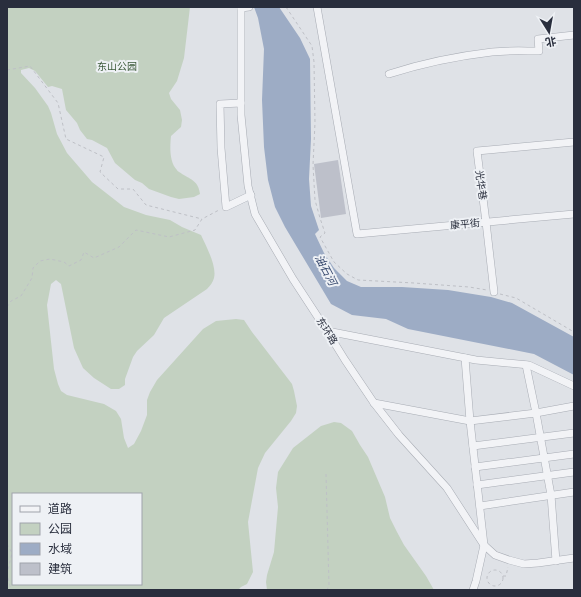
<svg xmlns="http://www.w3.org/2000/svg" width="581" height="597" viewBox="0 0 581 597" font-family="'IBM Plex Sans','Noto Sans SC',sans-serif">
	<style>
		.green { fill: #c3d1c1; fill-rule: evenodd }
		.water { fill: #9dacc5 }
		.building { fill: #bdc0ca }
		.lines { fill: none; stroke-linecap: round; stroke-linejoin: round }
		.minor-casing { stroke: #a8acb4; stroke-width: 8 }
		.path { stroke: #bec0c6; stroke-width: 1; stroke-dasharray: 3 3; stroke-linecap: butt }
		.minor { stroke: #f2f3f6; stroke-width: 7 }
		.labels { text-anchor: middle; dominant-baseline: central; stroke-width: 4; stroke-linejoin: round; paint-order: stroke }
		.park-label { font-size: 10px; fill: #3a5838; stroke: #eef1f5 }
		.street-label { font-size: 10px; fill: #292e3d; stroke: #eef1f5 }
		.water-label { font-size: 11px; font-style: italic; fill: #37496e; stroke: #eef1f5 }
	</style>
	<rect width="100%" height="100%" fill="#dfe2e7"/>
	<!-- green -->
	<g class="green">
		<path d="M 7,7 L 190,7 L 184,58 L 177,81 L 169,93 L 171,99 L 180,110 L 182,120 L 181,127 L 171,136 C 170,146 169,162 177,170 C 177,171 181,173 182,174 C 192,180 198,181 200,194 L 194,197 L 179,199 L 171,197 L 149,189 L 142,183 L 135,180 L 115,163 L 107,148 L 92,140 L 87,139 L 80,130 L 77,123 L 66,110 L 62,89 L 52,86 L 48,87 L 35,71 L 29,68 L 21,70 L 21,73 L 35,88 L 48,106 L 51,113 L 57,134 L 67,153 L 92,182 L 124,207 L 146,215 L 170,220 L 182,227 L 201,235 C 206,246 217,266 214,278 C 213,282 210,286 207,289 L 164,318 L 154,335 L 137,351 L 133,357 L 125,379 L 125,385 L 119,389 L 111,389 L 94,378 L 83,368 L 74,348 L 61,284 L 56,280 L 51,284 L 47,305 L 54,369 L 58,384 L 61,391 L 67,395 L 104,404 L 116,411 L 121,419 L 124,438 L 128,448 L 134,444 L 141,431 L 147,415 L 147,400 L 150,392 L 157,380 L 203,329 L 216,321 L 236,319 L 244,320 L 252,332 L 292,384 L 294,391 L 297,406 L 296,413 L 291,421 L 265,453 L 258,468 L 248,522 L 253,572 L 247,584 L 241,587 L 238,590 L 7,590 ZM 13,494 L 141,494 L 141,584 L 13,584 Z"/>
		<polygon points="334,422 341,423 352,431 360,445 368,457 385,497 390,518 397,532 404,545 426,576 434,590 267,590 266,582 267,575 274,552 278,507 276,488 278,472 293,448 321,426"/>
	</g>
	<!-- water -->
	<polygon class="water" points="254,7 279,7 300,38 310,59 311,139 309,179 311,206 319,230 315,234 324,253 334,268 347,281 361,287 402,287 448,290 491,297 512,303 574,337 574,375 534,354 408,329 386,319 352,315 331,304 285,227 275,207 268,180 264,147 262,100 264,49 258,18"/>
	<!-- building -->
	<polygon class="building" points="338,160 346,214 321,218 314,164"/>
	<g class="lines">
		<defs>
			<g id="minor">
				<polyline points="241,7 241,8 249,7"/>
				<polyline points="317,7 357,234 574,214"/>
				<polyline points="241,8 241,115 248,186 255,214 293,279 327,331 345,360 374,403 399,435 447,488 484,545 495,555 509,560 524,564 538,563 574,558"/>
				<path d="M 389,74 C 423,63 458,56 492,52 C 508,50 524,51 539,51 L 538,39 L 574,35"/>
				<polyline points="241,103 220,104 221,148 226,207 251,195"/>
				<polyline points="494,292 486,222 477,151 574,142"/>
				<polyline points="327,331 476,360 529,365 574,386"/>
				<polyline points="465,358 470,421 484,545 476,581 473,590"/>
				<polyline points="526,365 536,413 574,406"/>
				<polyline points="374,403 470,421 536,413 551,495 556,561"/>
				<polyline points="473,446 574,433"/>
				<polyline points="475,467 574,454"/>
				<polyline points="477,485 574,472"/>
				<polyline points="480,506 574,492"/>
			</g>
		</defs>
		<!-- minor casing -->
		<use href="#minor" class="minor-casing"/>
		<!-- path -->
		<g class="path">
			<polyline points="286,7 312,46 314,62 315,123 313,165 315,200 320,218 325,233 320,237 334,262 347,274 358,280 414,283 469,287 487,290"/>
			<polyline points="7,70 30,66 58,103 66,139 104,157 100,172 118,189 133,189 146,205 202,219"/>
			<polyline points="500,294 516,298 574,332"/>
			<polyline points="7,307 11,301 21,296 32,278 33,268 40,261 50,259 64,262 69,266 81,260 84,252 94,258 119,247 136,230 169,237 195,230 202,219 219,210"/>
			<polyline points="326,474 329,585 327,590"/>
			<polyline points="7,544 12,553 7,574 11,590"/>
			<circle cx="495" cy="578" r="8"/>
			<polyline points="503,576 506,576 508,567"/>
		</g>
		<!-- minor -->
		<use href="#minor" class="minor"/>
	</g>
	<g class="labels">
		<!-- park labels -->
		<g class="park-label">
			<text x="117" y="66">东山公园</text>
		</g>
		<!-- street labels -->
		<g class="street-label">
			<text transform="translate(481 185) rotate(82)">光华巷</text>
			<text transform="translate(465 224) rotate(-5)">康平街</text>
			<text transform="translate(327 331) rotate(58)">东环路</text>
		</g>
		<!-- water labels -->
		<g class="water-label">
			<text transform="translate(326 270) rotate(62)">油石河</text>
		</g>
	</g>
	<!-- border -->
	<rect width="581" height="597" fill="none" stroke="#292e3d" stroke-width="16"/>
	<!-- legend -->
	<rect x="12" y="493" width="130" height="92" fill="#eef1f5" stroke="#9fa3ab"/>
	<rect x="20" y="506" width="20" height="6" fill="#f2f3f6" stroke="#9fa3ab"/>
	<text x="48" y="513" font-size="12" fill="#292e3d">道路</text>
	<rect x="20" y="523" width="20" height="12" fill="#c3d1c1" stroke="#9fa3ab"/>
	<text x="48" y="533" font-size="12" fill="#292e3d">公园</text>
	<rect x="20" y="543" width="20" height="12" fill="#9dacc5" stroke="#9fa3ab"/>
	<text x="48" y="553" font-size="12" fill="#292e3d">水域</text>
	<rect x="20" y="563" width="20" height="12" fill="#bdc0ca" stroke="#9fa3ab"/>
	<text x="48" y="573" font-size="12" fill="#292e3d">建筑</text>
	<!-- north arrow -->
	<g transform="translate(549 32) rotate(169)" stroke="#eef1f5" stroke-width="3" paint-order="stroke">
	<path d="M0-3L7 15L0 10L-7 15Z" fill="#292e3d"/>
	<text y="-6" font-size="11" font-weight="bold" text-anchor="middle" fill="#292e3d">北</text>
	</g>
</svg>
